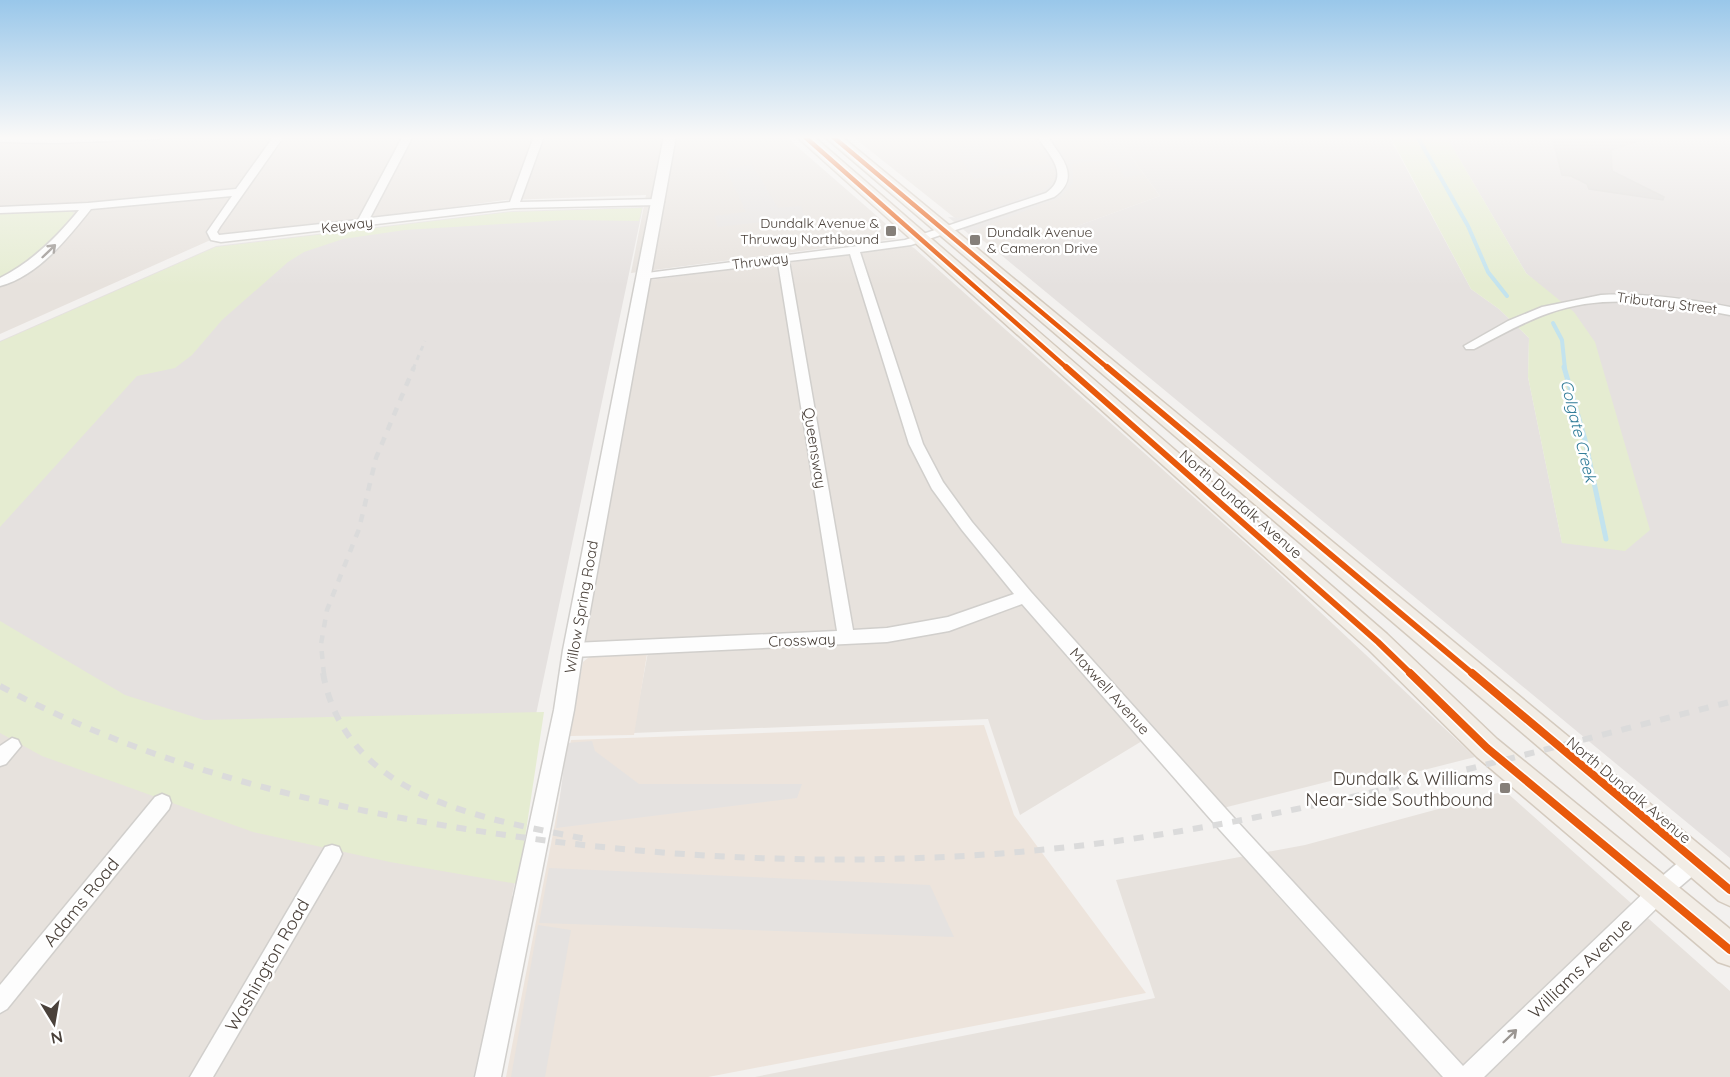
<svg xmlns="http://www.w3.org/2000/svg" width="1730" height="1077" viewBox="0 0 1730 1077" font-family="Quicksand,sans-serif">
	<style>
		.residential { fill: #e7e2dd }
		.commercial { fill: #ede4dc }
		.industrial { fill: #e5e1df }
		.green { fill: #e5ecd1 }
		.parking { fill: #e5e2e0 }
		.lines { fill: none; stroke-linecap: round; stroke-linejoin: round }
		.stream-far1 { stroke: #c3e3ee; stroke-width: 4 }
		.stream { stroke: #c3e3ee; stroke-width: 5 }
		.building { fill: #dddad7; stroke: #dbd8d5; stroke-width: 1.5 }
		.minor-casing { stroke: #d1cfcc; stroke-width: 3 }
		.tertiary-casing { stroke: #d1cfcc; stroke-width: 3 }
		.primary-casing { stroke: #d4cabe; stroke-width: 3 }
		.minor { fill: #fdfdfd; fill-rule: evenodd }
		.tertiary { fill: #fdfdfd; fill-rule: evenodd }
		.primary { fill: #f2ede6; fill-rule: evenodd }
		.rail-far2 { stroke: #dbdbdb; stroke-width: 3; stroke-dasharray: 5 5; stroke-linecap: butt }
		.rail-far1 { stroke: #dbdbdb; stroke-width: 4.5; stroke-dasharray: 8 8; stroke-linecap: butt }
		.rail { stroke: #dbdbdb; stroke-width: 6; stroke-dasharray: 10 10; stroke-linecap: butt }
		.cycleway-far2-casing { stroke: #fff; stroke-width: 8 }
		.cycleway-far1-casing { stroke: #fff; stroke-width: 10 }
		.cycleway-casing { stroke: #fff; stroke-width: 11 }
		.cycleway-far2 { stroke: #e8590c; stroke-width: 4.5 }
		.cycleway-far1 { stroke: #e8590c; stroke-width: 6 }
		.cycleway { stroke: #e8590c; stroke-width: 8 }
		.oneway { stroke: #9b9692 }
		.poi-dot { fill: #857f79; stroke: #fff; stroke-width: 2 }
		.labels { text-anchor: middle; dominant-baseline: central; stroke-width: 5; stroke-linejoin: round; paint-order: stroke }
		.far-poi-label { font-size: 14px; fill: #4a413a; stroke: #fff; text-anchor: end }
		.far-street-label { font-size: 14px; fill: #4a413a; stroke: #fff }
		.street-label { font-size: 15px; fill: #4a413a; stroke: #fff }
		.water-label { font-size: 16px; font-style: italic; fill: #327d99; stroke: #fff }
		.near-poi-label { font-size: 18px; fill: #4a413a; stroke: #fff; text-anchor: end }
		.near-street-label { font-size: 18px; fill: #4a413a; stroke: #fff }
	</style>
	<rect width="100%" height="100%" fill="#f3f1ef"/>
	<!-- residential -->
	<g class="residential">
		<polygon points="0,136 785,136 893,230 895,239 631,273 646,195 505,200 439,209 438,211 370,219 371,217 362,218 361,221 290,229 290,226 286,229 215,238 0,334"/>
		<polygon points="852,136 1116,136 1160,196 1000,254"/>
		<polygon points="908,245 914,248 1271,566 1475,757 1361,786 1350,776 1203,813 1142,741 1020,815 988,719 633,733 648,652 584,642 650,280"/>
		<polygon points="0,715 516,877 512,896 516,898 483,1077 0,1077"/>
		<polygon points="1505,791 1730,991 1730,1077 755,1077 1155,998 1116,880 1305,845"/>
	</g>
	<!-- commercial -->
	<g class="commercial">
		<polygon points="593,654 647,654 634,735 569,736 583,662"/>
		<polygon points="984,725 1014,815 1146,993 708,1077 506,1077 571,740"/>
	</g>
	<!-- industrial -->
	<g class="industrial">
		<polygon points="1116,136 1389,136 1471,289 1499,309 1529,338 1528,377 1562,543 1545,290 1526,273 1446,136 1730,136 1730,858 1000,254 1160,196"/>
		<polygon points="643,207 515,814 290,768 0,649 0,341 216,246 513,211"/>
	</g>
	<!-- green -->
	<g class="green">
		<polygon points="1390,136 1446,136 1526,273 1574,312 1595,342 1650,530 1625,551 1562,543 1528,377 1529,338 1499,309 1471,289"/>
		<polygon points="642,208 639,221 567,220 405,230 343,239 304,252 288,262 222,320 192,355 175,368 137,376 0,527 0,342 216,247 511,212"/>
		<polygon points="70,211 74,213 73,215 31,263 0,278 0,214"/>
		<polygon points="0,621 125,695 204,720 544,712 518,884 390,862 253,832 42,756 0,733"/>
	</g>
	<!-- parking -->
	<g class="parking">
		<polygon points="1033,136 1051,136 1066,159 1072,160 1106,155 1106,152 1097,138 1115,136 1143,175 1124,177 1115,162 1108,160 1073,164 1073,183 1061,197 970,232 970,235 948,217 964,218 1042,191 1056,178 1055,170 1050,169 974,179 953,147 982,144 998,167 995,170 1047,164 1049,161"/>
		<polygon points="752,164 778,208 801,206 805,217 718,227 714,216 746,212 726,170"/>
		<polygon points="592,741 595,751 639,784 802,784 797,798 556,828 567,743"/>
		<polygon points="549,868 930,885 954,937 539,923"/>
		<polygon points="538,925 571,930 545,1077 511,1077"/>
	</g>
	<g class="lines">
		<!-- stream-far1 -->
		<g class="stream-far1">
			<polyline points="1417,136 1468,226 1488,272 1507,296"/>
			<polyline points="1553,323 1562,340 1565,369"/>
		</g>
		<!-- stream -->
		<polyline class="stream" points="1564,367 1585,440 1606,539"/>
	</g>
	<!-- building -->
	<polygon class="building" points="1552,136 1647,136 1647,138 1611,150 1612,171 1664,197 1663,200 1589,189 1587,184 1571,176 1562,175"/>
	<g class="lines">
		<defs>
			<g id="minor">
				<polygon points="0,136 164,136 159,139 56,143 0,142"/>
				<path d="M 274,136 L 284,136 L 220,227 L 217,232 L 219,235 L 358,220 L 403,136 L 413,136 L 370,218 L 510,202 L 534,136 L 544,136 L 520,202 L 659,199 L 664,202 L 659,205 L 514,208 L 221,242 L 211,240 L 207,232 L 232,196 L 91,209 C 68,238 38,276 0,286 L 0,278 C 32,262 57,237 79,210 L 0,213 L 0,207 L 88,203 L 236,189 Z"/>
				<path d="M 1037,136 L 1047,136 C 1061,157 1082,177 1054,197 L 911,245 L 860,252 L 923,444 L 943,482 L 972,522 L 1031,592 L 1234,818 L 1463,1066 L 1653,884 L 1688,854 L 1695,852 L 1702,854 L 1705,861 L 1702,868 L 1667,898 L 1484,1077 L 1443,1077 L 1220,830 L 1022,604 L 949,631 L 887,642 L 573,657 L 567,655 L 565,650 L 567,645 L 573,643 L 837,631 L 778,263 L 643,279 L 639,278 L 639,274 L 905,240 L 1046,193 C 1071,175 1049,155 1037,136 ZM 850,254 L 909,444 L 932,489 L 962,530 L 1014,594 L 948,617 L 887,628 L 853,630 L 789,261 Z"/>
				<path d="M 1601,295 C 1645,293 1687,299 1730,307 L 1730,315 C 1671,304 1607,292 1549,313 C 1523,322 1499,336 1474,349 L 1466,349 L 1464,346 L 1508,321 L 1542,307 Z"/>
				<polygon points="12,738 18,740 21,746 6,764 0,766 0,746"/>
				<polygon points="162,794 169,797 171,803 169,809 7,1009 0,1013 0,985 155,797"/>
				<polygon points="332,845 339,847 342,854 339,861 213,1077 190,1077 325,847"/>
			</g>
			<polygon id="tertiary" points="664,136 676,136 583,650 574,710 501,1077 475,1077 554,710 563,650"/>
			<g id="primary">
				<polygon points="796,136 813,136 1387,634 1497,739 1730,929 1730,966 1718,962 1477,757 1369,650"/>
				<polygon points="824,136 841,136 1730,870 1730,906 1719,901"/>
			</g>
		</defs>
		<!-- minor casing -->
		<use href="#minor" class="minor-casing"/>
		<!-- tertiary casing -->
		<use href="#tertiary" class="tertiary-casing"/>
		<!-- primary casing -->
		<use href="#primary" class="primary-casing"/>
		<!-- minor -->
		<use href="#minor" class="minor"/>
		<!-- tertiary -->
		<use href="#tertiary" class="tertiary"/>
		<!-- primary -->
		<use href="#primary" class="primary"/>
		<!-- rail-far2 -->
		<polyline class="rail-far2" points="413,369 425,341"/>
		<!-- rail-far1 -->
		<polyline class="rail-far1" points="324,675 321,644 327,610 359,529 376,458 414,367"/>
		<!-- rail -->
		<g class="rail">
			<path d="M 323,673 C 346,799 482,818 586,839"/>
			<path d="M 0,686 C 143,763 307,804 466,829 C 685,864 911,871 1131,839 C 1334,809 1531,752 1730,702"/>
		</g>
		<defs>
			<g id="cycleway-far2">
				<polyline points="804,136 1068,369"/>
				<polyline points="832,136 1109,369"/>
			</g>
			<g id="cycleway-far1">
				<polyline points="1066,367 1378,642 1412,675"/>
				<polyline points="1107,367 1474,675"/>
			</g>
			<g id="cycleway">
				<polyline points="1410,673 1487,748 1730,950"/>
				<polyline points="1472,673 1730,890"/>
			</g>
		</defs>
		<!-- cycleway-far2 casing -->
		<use href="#cycleway-far2" class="cycleway-far2-casing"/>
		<!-- cycleway-far1 casing -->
		<use href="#cycleway-far1" class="cycleway-far1-casing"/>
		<!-- cycleway casing -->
		<use href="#cycleway" class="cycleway-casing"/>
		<!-- cycleway-far2 -->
		<use href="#cycleway-far2" class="cycleway-far2"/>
		<!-- cycleway-far1 -->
		<use href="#cycleway-far1" class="cycleway-far1"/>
		<!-- cycleway -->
		<use href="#cycleway" class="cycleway"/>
	</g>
	<!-- one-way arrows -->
	<defs><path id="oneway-shaft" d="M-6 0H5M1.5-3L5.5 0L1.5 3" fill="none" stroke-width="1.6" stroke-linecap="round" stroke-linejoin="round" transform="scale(1.5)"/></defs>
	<g class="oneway">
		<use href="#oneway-shaft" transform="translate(49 251) rotate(-44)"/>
		<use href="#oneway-shaft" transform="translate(1510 1036) rotate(-44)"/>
	</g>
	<!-- sky -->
	<linearGradient id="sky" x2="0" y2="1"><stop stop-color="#99c7ea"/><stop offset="0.48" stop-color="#faf9f8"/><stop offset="1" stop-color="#faf9f8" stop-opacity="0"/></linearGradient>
	<rect width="1730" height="286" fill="url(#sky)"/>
	<!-- markers -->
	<g class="poi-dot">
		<rect x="885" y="225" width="12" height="12" rx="3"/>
		<rect x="969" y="234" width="12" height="12" rx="3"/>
		<rect x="1499" y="782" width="12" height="12" rx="3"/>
	</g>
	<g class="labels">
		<!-- far-poi labels -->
		<g class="far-poi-label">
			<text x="879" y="223">Dundalk Avenue &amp;<tspan x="879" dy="16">Thruway Northbound</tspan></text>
			<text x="987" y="232" text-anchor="start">Dundalk Avenue<tspan x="987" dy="16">&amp; Cameron Drive</tspan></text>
		</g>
		<!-- far-street labels -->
		<g class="far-street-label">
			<text transform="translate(347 225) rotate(-7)">Keyway</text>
			<text transform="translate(760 261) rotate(-7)">Thruway</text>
			<text transform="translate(1667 303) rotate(7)">Tributary Street</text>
		</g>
		<!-- street labels -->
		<g class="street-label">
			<text transform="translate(815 448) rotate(81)">Queensway</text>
			<text transform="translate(1241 504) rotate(41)">North Dundalk Avenue</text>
			<text transform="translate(581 607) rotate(-80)">Willow Spring Road</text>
			<text transform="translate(802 640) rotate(-2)">Crossway</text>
			<text transform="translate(1110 691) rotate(48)">Maxwell Avenue</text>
			<text transform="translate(1629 790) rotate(40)">North Dundalk Avenue</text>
		</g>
		<!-- water labels -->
		<g class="water-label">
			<text transform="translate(1579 431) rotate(76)">Colgate Creek</text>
		</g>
		<!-- near-poi labels -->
		<g class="near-poi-label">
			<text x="1493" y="778">Dundalk &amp; Williams<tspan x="1493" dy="21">Near-side Southbound</tspan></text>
		</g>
		<!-- near-street labels -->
		<g class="near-street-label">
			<text transform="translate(81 902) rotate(-51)">Adams Road</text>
			<text transform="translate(267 965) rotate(-60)">Washington Road</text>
			<text transform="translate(1580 968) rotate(-44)">Williams Avenue</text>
		</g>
	</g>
	<!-- north arrow -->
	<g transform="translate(54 1023) rotate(169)" stroke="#ffffff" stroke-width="4.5" paint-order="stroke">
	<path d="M0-4.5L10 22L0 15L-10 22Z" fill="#4a413a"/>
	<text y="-9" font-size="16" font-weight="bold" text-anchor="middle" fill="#4a413a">N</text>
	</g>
</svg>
